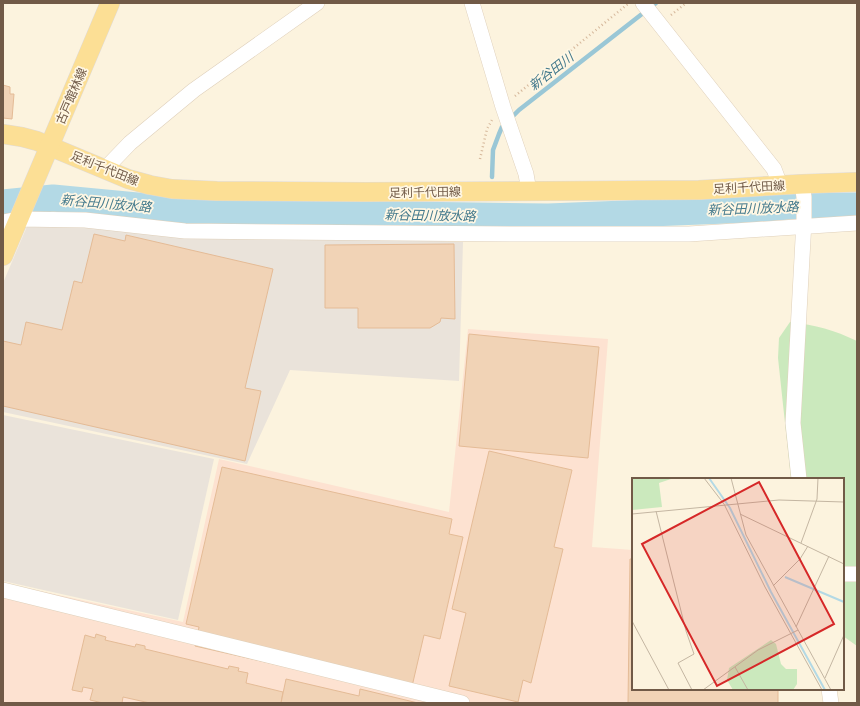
<svg xmlns="http://www.w3.org/2000/svg" width="860" height="706" viewBox="0 0 860 706" font-family="Ubuntu,'Noto Sans JP',sans-serif">
	<style>
		.commercial { fill: #fde2d1 }
		.industrial { fill: #eae3da }
		.green { fill: #cbe9bd }
		.lines { fill: none; stroke-linecap: round; stroke-linejoin: round }
		.stream { stroke: #9ac7d6; stroke-width: 4.5 }
		.river { stroke: #b3d9e5; stroke-width: 27 }
		.building { fill: #f1d3b6; stroke: #e4bb96 }
		.minor-casing { stroke: #dfd0bb; stroke-width: 16 }
		.major-casing { stroke: #e0dbd7; stroke-width: 20 }
		.path { stroke: #d5b79a; stroke-width: 2.5; stroke-dasharray: 1 3; stroke-linecap: butt }
		.minor { stroke: #fff; stroke-width: 15 }
		.major { stroke: #fcdf95; stroke-width: 19 }
		.labels { text-anchor: middle; dominant-baseline: central; stroke-width: 3.5; stroke-linejoin: round; paint-order: stroke }
		.street-label { font-size: 12px; fill: #715a47; stroke: #fff7e4 }
		.water-label { font-size: 13px; font-style: italic; fill: #43798c; stroke: #fff7e4 }
		.inset-river { fill: none; stroke: #b3d9e5; stroke-width: 2 }
		.inset-road { fill: none; stroke: #c4b6a2; stroke-width: 1 }
		.view { fill: #d62828; fill-opacity: 0.15; stroke: #d62828; stroke-width: 2 }
		.inset-edge { fill: none; stroke: #715a47; stroke-width: 2 }
	</style>
	<rect width="100%" height="100%" fill="#fcf3de"/>
	<!-- commercial -->
	<polygon class="commercial" points="468,329 608,339 592,547 633,550 633,689 693,703 3,703 3,583 183,622 219,459 449,512"/>
	<!-- industrial -->
	<g class="industrial">
		<polygon points="28,224 463,242 459,381 290,370 247,464 3,412 3,283"/>
		<polygon points="3,415 214,459 178,620 3,581"/>
	</g>
	<!-- green -->
	<path class="green" d="M 790,322 C 816,325 834,330 857,341 L 857,646 L 843,636 L 843,479 L 791,479 L 778,358 L 779,338 Z"/>
	<g class="lines">
		<!-- stream -->
		<polyline class="stream" points="492,177 493,150 499,134 502,127 519,110 656,3"/>
		<!-- river -->
		<polyline class="river" points="3,203 53,198 200,212 548,217 752,209 789,206 857,206"/>
	</g>
	<!-- building -->
	<g class="building">
		<polygon points="3,85 10,87 10,94 14,94 12,119 3,118"/>
		<polygon points="94,234 125,241 126,235 273,269 245,388 261,391 245,461 3,406 3,341 21,345 26,322 62,330 74,281 82,283"/>
		<polygon points="454,244 455,319 441,318 440,322 430,328 358,328 358,308 325,308 325,245"/>
		<polygon points="469,334 599,347 588,458 459,446"/>
		<polygon points="489,451 572,470 554,547 563,549 531,683 523,680 518,702 449,686 466,613 452,609"/>
		<polygon points="222,467 452,519 449,534 463,537 440,639 424,635 410,695 195,646 199,627 186,624"/>
		<polygon points="630,559 633,559 633,689 778,689 778,703 628,703"/>
		<polygon points="96,634 106,637 105,640 135,647 136,644 145,646 145,649 228,669 229,666 239,668 238,671 248,673 246,683 283,692 281,703 150,703 123,697 122,703 103,703 90,700 93,689 83,687 82,692 72,690 85,635 95,638"/>
		<polygon points="286,679 359,696 360,689 418,703 281,703"/>
	</g>
	<g class="lines">
		<defs>
			<g id="minor">
				<polyline points="472,3 503,107 526,174 529,191"/>
				<polyline points="643,3 774,169 780,185"/>
				<polyline points="105,169 130,143 194,90 317,3"/>
				<polyline points="3,222 18,219 85,220 185,231 512,234 689,234 857,223"/>
				<polyline points="799,479 793,423 804,221 804,197 802,184"/>
				<polyline points="843,574 857,574"/>
				<polyline points="3,590 462,703"/>
				<polyline points="829,689 831,703"/>
			</g>
			<g id="major">
				<polyline points="3,134 22,137 37,141 128,179 150,185 172,189 217,191 365,192 699,190 802,184 857,182"/>
				<polyline points="3,256 110,3"/>
			</g>
		</defs>
		<!-- minor casing -->
		<use href="#minor" class="minor-casing"/>
		<!-- major casing -->
		<use href="#major" class="major-casing"/>
		<!-- path -->
		<g class="path">
			<polyline points="671,15 686,3"/>
			<polyline points="515,96 629,3"/>
			<polyline points="480,159 487,129 492,120"/>
		</g>
		<!-- minor -->
		<use href="#minor" class="minor"/>
		<!-- major -->
		<use href="#major" class="major"/>
	</g>
	<g class="labels">
		<!-- street labels -->
		<g class="street-label">
			<text transform="translate(71 96) rotate(-67)">古戸館林線</text>
			<text transform="translate(105 168) rotate(22)">足利千代田線</text>
			<text transform="translate(749 187) rotate(-3)">足利千代田線</text>
			<text transform="translate(425 192) rotate(-1)">足利千代田線</text>
		</g>
		<!-- water labels -->
		<g class="water-label">
			<text transform="translate(551 71) rotate(-38)">新谷田川</text>
			<text transform="translate(106 203) rotate(5)">新谷田川放水路</text>
			<text transform="translate(753 208) rotate(-2)">新谷田川放水路</text>
			<text transform="translate(430 215) rotate(1)">新谷田川放水路</text>
		</g>
	</g>
	<!-- overview -->
	<g transform="translate(632 478)">
		<rect width="212" height="212" fill="#fcf3de"/>
		<path d="M 0,0 L 42,0 L 27,5 L 30,29 L 0,32 ZM 139,162 L 144,166 L 149,186 L 154,191 L 165,191 L 165,206 L 161,212 L 101,212 L 95,202 L 97,190 Z" fill="#cbe9bd"/>
		<path class="inset-river" d="M 77,0 L 98,30 L 139,114 L 193,212M 153,99 L 212,124"/>
		<path class="inset-road" d="M 72,0 L 92,26 L 133,109 L 190,212M 99,0 L 114,57 L 199,212M 24,33 L 54,153 L 62,176 L 46,185 L 60,212M 0,36 L 147,22 L 212,24M 108,36 L 212,86M 169,65 L 185,21 L 186,0M 141,108 L 168,81 L 176,68M 0,143 L 37,212M 164,149 L 197,78M 103,189 L 116,212M 193,200 L 212,157M 71,212 L 126,172 L 166,152"/>
		<path class="view" d="M 127,4 L 202,146 L 85,208 L 10,66 Z"/>
		<rect width="212" height="212" class="inset-edge"/>
	</g>
	<!-- border -->
	<rect width="860" height="706" fill="none" stroke="#715a47" stroke-width="8"/>
</svg>
